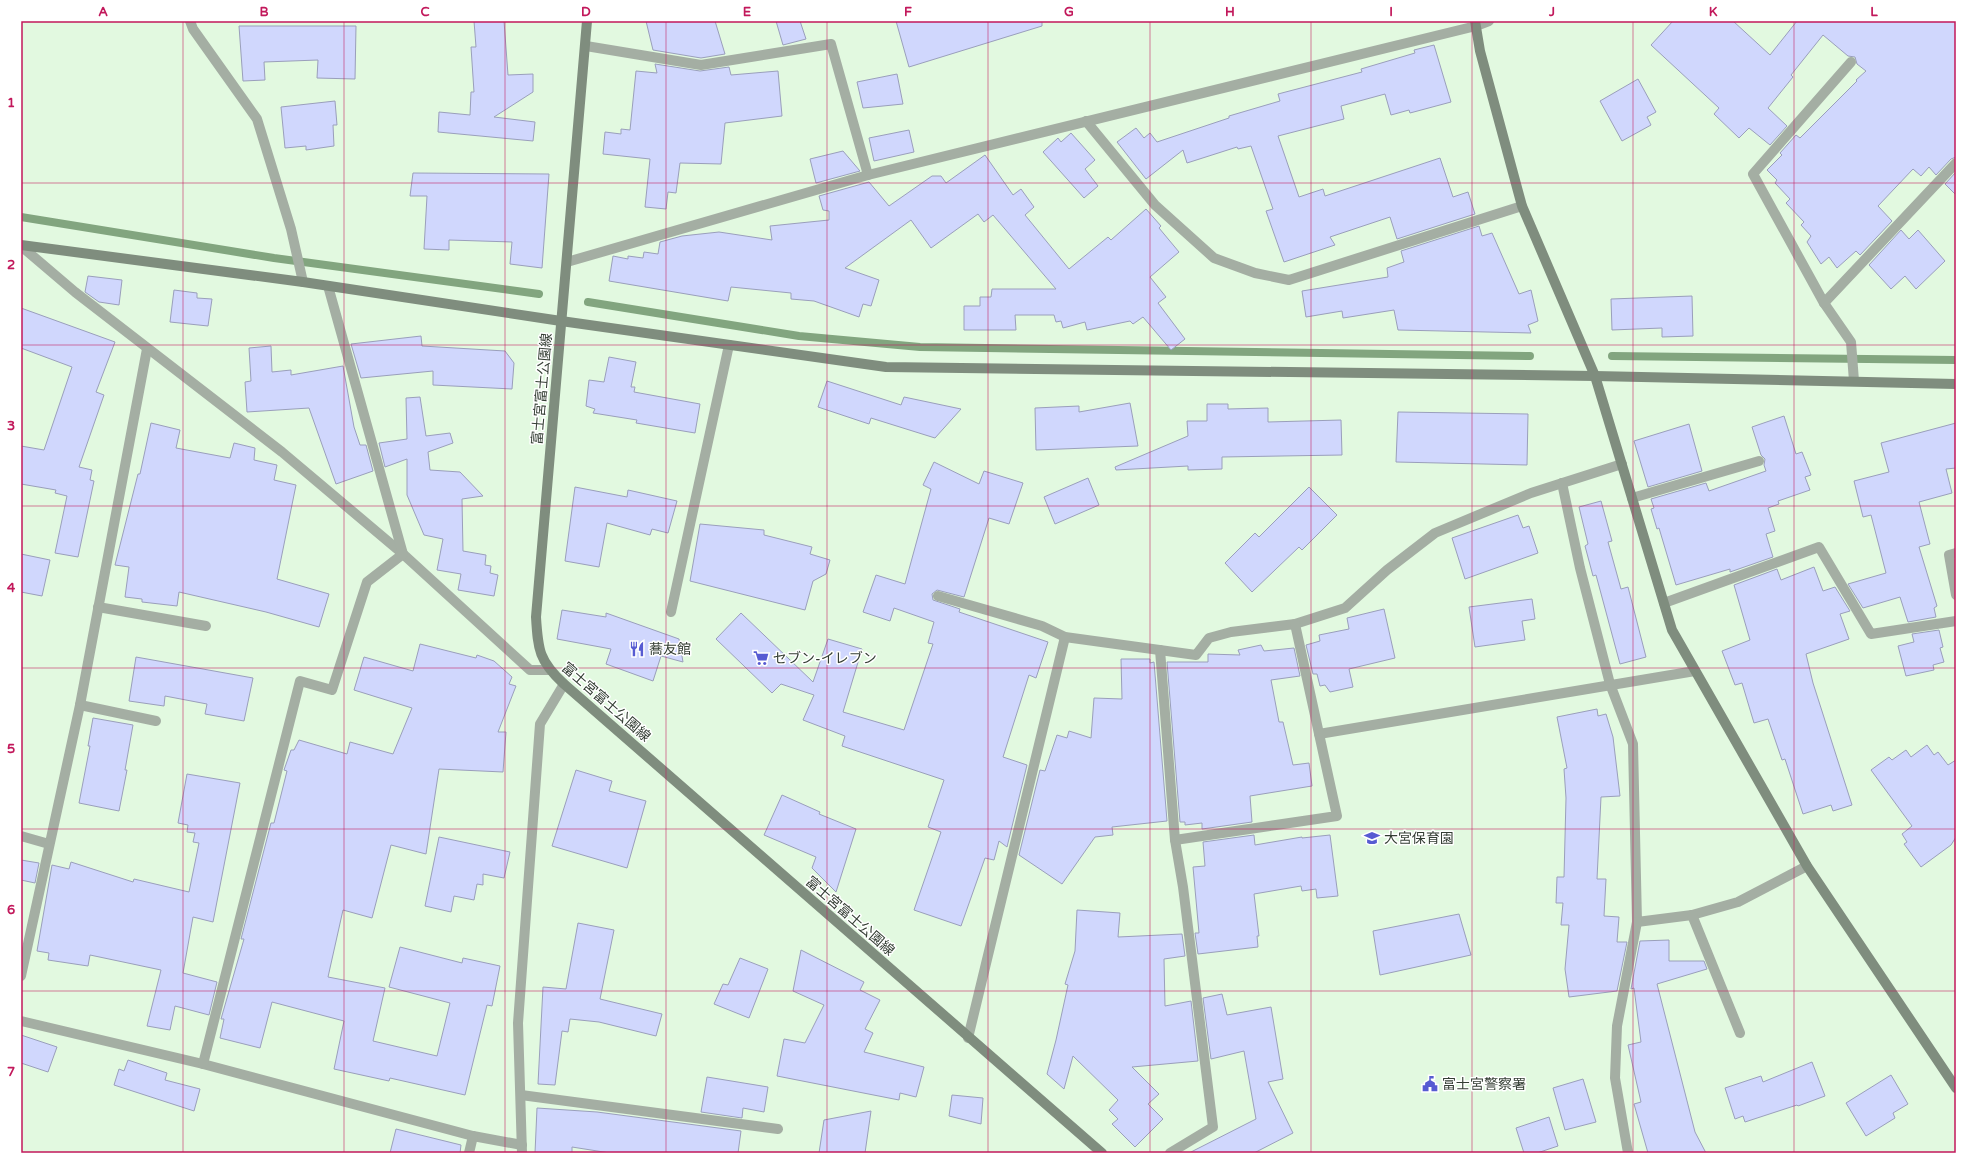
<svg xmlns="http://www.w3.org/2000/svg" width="1977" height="1174" viewBox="0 0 1977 1174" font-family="'Varela Round','Noto Sans JP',sans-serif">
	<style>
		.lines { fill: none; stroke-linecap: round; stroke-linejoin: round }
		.stream { stroke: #82a57f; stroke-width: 8 }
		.building { fill: #d0d7fd; stroke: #9a9fbb }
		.lane { stroke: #a4aea3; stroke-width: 10 }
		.street { stroke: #a4aea3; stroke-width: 10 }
		.secondary { stroke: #7f8d7e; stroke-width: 10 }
		.grid { fill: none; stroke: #c2185b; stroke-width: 1; stroke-opacity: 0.55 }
		.labels { text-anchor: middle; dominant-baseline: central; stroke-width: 3; stroke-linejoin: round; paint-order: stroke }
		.street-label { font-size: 14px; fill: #333d33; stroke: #fff }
		.poi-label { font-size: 14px; fill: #333d33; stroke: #fff; text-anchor: start }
		.neatline { fill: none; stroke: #c2185b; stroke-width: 1.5 }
		.grid-label { font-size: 13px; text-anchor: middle; font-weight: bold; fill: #c2185b }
	</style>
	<rect width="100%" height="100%" fill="#e2f9e0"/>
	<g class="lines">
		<!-- stream -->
		<g class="stream">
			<polyline points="21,217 274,258 539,294"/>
			<polyline points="588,302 799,336 920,347 1530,356"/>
			<polyline points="1612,356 1956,360"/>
		</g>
	</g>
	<!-- building -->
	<g class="building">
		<polygon points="474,21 504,21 508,75 533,74 533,92 494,117 535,122 533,141 438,132 439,112 470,115 471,92 474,92 471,47 476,47"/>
		<polygon points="646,21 715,21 725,54 701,58 653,50"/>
		<polygon points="776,21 800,21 806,39 783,45"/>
		<polygon points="896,21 1042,21 1042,26 909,67"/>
		<polygon points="1673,21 1733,21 1770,55 1797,21 1956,21 1956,157 1951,159 1936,175 1929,167 1921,176 1913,169 1878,206 1892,221 1860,255 1856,251 1837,268 1829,257 1821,264 1807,242 1811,236 1801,225 1804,222 1786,203 1790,199 1775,183 1777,180 1767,170 1782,155 1780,153 1796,135 1800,138 1857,81 1856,80 1866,71 1857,64 1855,57 1848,56 1823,35 1791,75 1793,77 1768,108 1787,126 1770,145 1749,128 1739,138 1714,114 1719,108 1651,45"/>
		<polygon points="239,26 356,26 355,79 317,78 318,60 264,62 265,80 243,81"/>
		<polygon points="1434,45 1451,102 1410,113 1409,110 1391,115 1385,94 1341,106 1344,119 1278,136 1299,197 1323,189 1325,196 1440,158 1453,197 1468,192 1475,214 1397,239 1390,217 1330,237 1335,245 1284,262 1266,211 1273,209 1251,146 1238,149 1237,147 1187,163 1183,150 1146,179 1117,142 1136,128 1144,138 1150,133 1157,142 1229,118 1229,116 1280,101 1278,94 1362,72 1361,69 1415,53 1414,50"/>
		<polygon points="655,64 700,71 729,67 731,75 778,71 782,116 725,123 721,164 680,163 676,193 668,192 666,209 645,207 650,159 603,154 605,132 621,134 621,129 630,130 636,71 657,73"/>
		<polygon points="897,74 903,104 863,108 857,82"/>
		<polygon points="1638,79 1656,112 1647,117 1651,125 1622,141 1600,101"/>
		<polygon points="335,101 337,125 333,125 334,146 306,150 306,146 285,148 281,107"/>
		<polygon points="909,130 914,152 874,161 869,138"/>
		<polygon points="1071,133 1095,160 1085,169 1098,186 1084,198 1043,152 1058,138 1061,142"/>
		<polygon points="843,151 860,171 816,183 810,159"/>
		<polygon points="985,155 1013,195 1021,189 1034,207 1025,215 1069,269 1108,237 1111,240 1146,209 1161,226 1159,228 1179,252 1150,277 1166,297 1158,303 1185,339 1171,350 1143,317 1133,324 1130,321 1087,330 1085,322 1063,328 1061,321 1056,322 1054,315 1015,315 1016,330 964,330 964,306 980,306 980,297 991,297 992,289 1056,289 993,215 984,222 978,214 931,248 911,220 845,268 879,280 871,306 863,304 859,317 814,301 791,299 791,293 731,287 728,301 609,281 613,256 628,259 628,256 643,258 644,252 658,254 660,242 682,236 719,232 772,240 770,226 829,220 829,211 823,210 819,196 869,182 889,206 932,176 941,176 946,183"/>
		<polygon points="1956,172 1956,195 1945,184"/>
		<polygon points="413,173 549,174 542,268 510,264 512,242 449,240 449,250 424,249 427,196 410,196"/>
		<polygon points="1479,226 1482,236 1492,233 1519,294 1531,290 1538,321 1528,325 1531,333 1398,330 1394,310 1343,318 1342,311 1306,317 1302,291 1388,277 1387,268 1404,262 1401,251"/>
		<polygon points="1901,230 1909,239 1918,230 1945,261 1916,289 1905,276 1891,289 1869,265"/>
		<polygon points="88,276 122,280 119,305 99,302 85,292"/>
		<polygon points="174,290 197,293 197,298 212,299 208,326 170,322"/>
		<polygon points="1692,296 1693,336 1662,337 1662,328 1612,330 1611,299"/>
		<polygon points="21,308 115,342 96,392 104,395 79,467 92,470 90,480 94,481 78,557 55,553 67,496 55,493 56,490 21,484 21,446 44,450 72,367 21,348"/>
		<polygon points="421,336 422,346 505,351 514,363 512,389 433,385 433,371 361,378 351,344"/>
		<polygon points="271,346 272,372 291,370 291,375 343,366 354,427 360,445 366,445 373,471 336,484 309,408 247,412 245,382 251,381 249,348"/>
		<polygon points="609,357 636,362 631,387 635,387 634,392 700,404 695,433 636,423 637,420 593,413 595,409 586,406 589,380 604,382"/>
		<polygon points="827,381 901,405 904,397 961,409 935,438 871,418 869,424 818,407"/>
		<polygon points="420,397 426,436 450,433 453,443 428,452 430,470 460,472 483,496 462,499 463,551 486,555 485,565 491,566 490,573 498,575 494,596 458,590 461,574 437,570 443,539 424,535 407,495 407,459 385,467 379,443 407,439 406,398"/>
		<polygon points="1130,403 1138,446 1036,450 1035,408 1079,406 1079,412"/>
		<polygon points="1207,404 1228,404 1228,409 1268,408 1268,422 1341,420 1342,455 1222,457 1222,469 1188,470 1188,466 1116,470 1115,467 1188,436 1187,421 1207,421"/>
		<polygon points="1398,412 1528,414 1527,465 1396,462"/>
		<polygon points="1784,416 1796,454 1802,452 1811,475 1805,477 1810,490 1778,501 1779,504 1768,508 1775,531 1766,534 1773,557 1730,572 1730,569 1676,585 1659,528 1657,529 1651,509 1654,508 1651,499 1706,483 1709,491 1766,471 1764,465 1765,459 1761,455 1752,427"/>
		<polygon points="151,423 180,430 176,448 230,458 234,443 255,448 254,460 277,465 274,480 296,485 277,579 329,594 319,627 266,612 179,592 177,606 142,602 142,599 125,597 129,567 115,565 138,474 140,474"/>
		<polygon points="1956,423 1956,468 1946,469 1952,493 1919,502 1930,544 1919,547 1937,606 1934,608 1936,617 1908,622 1900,597 1863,608 1848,584 1886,573 1871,515 1863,517 1854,481 1889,472 1881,443"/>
		<polygon points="1689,424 1702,471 1648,487 1634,441"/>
		<polygon points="934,462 979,484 984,471 1023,483 1009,524 989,518 964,597 937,590 932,594 933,600 960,609 959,612 1048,642 1036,678 1029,675 1003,757 1027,765 1007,847 999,841 994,860 985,858 961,926 914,910 941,832 928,827 944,780 842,746 845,736 803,720 814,695 781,684 772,693 716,639 741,613 813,682 828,639 862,649 843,712 904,730 933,644 928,643 934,622 894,608 890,621 863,612 876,575 905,584 931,489 923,485"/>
		<polygon points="1088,478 1099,505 1055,524 1044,497"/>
		<polygon points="575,487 627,497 628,490 677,501 668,533 652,529 650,535 607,523 599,567 565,561"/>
		<polygon points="1309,487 1337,515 1302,550 1299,547 1252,592 1225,563 1255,533 1259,537"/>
		<polygon points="1601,501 1612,541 1608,542 1621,589 1628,587 1646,657 1620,664 1596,575 1593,576 1585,546 1588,544 1579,507"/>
		<polygon points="1518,515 1523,528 1529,526 1538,553 1465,579 1452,538"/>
		<polygon points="700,524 764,530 764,535 812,547 810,554 830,560 826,574 813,581 805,610 690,581"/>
		<polygon points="21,554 50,560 42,596 21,592"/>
		<polygon points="1814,567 1823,591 1835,587 1850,611 1840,614 1849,639 1806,654 1813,683 1852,805 1833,811 1831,805 1803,814 1785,759 1782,760 1768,719 1754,723 1742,683 1735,685 1722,651 1750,640 1734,585 1777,569 1781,580"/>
		<polygon points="1532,599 1535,619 1522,621 1525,640 1475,647 1469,607"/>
		<polygon points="1384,609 1395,658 1349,669 1353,687 1330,692 1325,685 1320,686 1317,674 1313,674 1306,645 1320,641 1319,635 1349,629 1347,618"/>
		<polygon points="562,610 606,617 606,613 679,639 683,662 661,656 653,681 606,664 611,649 557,639"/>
		<polygon points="1939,630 1943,647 1940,648 1944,662 1933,665 1934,670 1906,676 1898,646 1914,642 1912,634"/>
		<polygon points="420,644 476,658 477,655 494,661 512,677 509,684 516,686 498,732 506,732 503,772 439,769 426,854 391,845 372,918 343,910 328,977 385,988 373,1041 437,1056 450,1003 389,987 400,947 462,963 463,958 500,966 492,1006 487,1005 465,1095 390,1078 389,1081 334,1069 344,1021 272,1002 260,1048 220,1038 224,1019 221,1019 244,939 241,939 271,823 274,823 287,771 284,770 291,750 294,750 299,740 347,754 350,742 393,754 412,708 354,690 364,657 413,671"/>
		<polygon points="1261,645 1264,651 1294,648 1300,676 1271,680 1279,722 1283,722 1293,765 1309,763 1312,786 1250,796 1252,822 1202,829 1202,823 1185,825 1185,822 1180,822 1167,662 1208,662 1208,654 1240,655 1238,650"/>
		<polygon points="136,657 253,678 244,721 205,714 207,704 165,696 164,706 129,701"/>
		<polygon points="1121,659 1150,659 1150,663 1154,662 1167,821 1112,827 1113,835 1095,837 1062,884 1019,855 1040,770 1045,771 1057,735 1067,738 1069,731 1091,738 1094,698 1122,699"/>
		<polygon points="1597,709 1598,716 1606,714 1613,737 1620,796 1601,797 1597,879 1606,879 1604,916 1619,917 1617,942 1627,942 1617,991 1569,997 1565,969 1569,925 1561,925 1563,903 1556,903 1557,877 1564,877 1566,798 1564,769 1567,768 1557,717"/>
		<polygon points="93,718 133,725 125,770 127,770 119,811 79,803 90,746 88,746"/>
		<polygon points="1927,745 1934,755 1938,752 1948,765 1956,760 1956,837 1951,845 1921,867 1904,844 1907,842 1902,834 1912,826 1871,770 1889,757 1892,760 1906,750 1911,757"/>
		<polygon points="576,770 612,781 609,791 646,801 627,868 552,846"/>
		<polygon points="187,774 240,783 213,922 193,917 183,973 217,982 209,1015 175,1006 170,1030 147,1026 161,970 90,955 88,966 48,960 49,953 37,951 52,865 69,869 71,862 133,882 134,879 189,892 199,843 193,842 195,833 187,832 188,825 178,823"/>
		<polygon points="782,795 820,812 819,814 856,829 836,892 812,868 816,857 764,835"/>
		<polygon points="1254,835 1255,845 1302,837 1302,838 1330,835 1338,896 1317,898 1316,889 1302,891 1301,886 1254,894 1259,936 1257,936 1258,947 1198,954 1195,933 1199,933 1193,867 1205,866 1203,842"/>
		<polygon points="439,837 510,852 504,878 483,874 483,885 477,884 474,900 454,896 451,912 425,906"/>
		<polygon points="21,860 39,863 35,883 21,880"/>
		<polygon points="1077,910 1120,913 1118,937 1182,934 1185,956 1164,959 1165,1006 1191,1001 1198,1061 1132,1067 1159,1094 1148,1104 1163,1119 1135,1147 1112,1124 1118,1119 1109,1110 1118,1100 1073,1056 1064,1089 1047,1074 1056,1040 1068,985 1065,984 1075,951"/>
		<polygon points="1459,914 1471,955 1380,975 1373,931"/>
		<polygon points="578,923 614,930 600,999 662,1014 656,1036 599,1022 570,1019 568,1032 562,1031 555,1085 538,1084 543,987 566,989"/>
		<polygon points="1669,940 1669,961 1704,961 1707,969 1657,984 1695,1132 1706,1153 1648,1153 1634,1104 1641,1102 1628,1045 1641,1042 1634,988 1631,989 1640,941"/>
		<polygon points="801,950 864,982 860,990 880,1000 865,1029 873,1033 864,1052 924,1067 916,1097 900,1093 899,1100 777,1076 784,1039 805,1043 824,1005 793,991"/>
		<polygon points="740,958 768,969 749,1018 714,1004 723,984 728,985"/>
		<polygon points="1222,994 1227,1015 1271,1007 1283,1079 1268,1082 1293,1133 1254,1153 1189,1153 1256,1119 1244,1051 1211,1059 1203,998"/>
		<polygon points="21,1035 57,1047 48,1072 21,1063"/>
		<polygon points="128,1060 167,1073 165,1080 200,1089 194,1111 114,1085 119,1069 124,1071"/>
		<polygon points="1812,1062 1825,1096 1798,1106 1797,1105 1745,1122 1743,1116 1735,1119 1725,1088 1761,1076 1763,1082"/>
		<polygon points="1891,1075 1908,1104 1893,1113 1895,1118 1866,1136 1846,1103"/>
		<polygon points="707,1077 768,1087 764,1112 743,1108 742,1118 701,1112"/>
		<polygon points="1583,1079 1596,1122 1565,1130 1553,1088"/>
		<polygon points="952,1095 983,1098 981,1124 949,1116"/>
		<polygon points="537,1108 597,1112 741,1131 738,1153 610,1153 572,1147 572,1153 535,1153"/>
		<polygon points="871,1111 865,1153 819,1153 824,1120"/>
		<polygon points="1549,1117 1558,1146 1537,1153 1524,1153 1516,1128"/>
		<polygon points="396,1129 461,1145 460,1153 390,1153"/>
	</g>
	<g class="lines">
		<!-- lane -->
		<g class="lane">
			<polyline points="1086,121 1155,205 1214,258 1255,273 1289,280 1522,206"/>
			<polyline points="1562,483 1580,568 1610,684"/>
			<polyline points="21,836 49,844"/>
		</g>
		<!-- street -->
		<g class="street">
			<polyline points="190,21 193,29 257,119 291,229 303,282"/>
			<polyline points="586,46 701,65 831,44 868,175"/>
			<polyline points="1851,62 1753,174 1824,303 1851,342 1854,381"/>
			<polyline points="21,246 75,292 282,452 403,554 530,670 549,670"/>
			<polyline points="567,262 868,175 1476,26 1489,21"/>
			<polyline points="1824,303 1956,163"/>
			<polyline points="1632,498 1759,461"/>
			<polyline points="1956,553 1949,555 1956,595"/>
			<polyline points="938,596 1042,626 1065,637 1196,655 1209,638 1231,632 1295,624 1345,608 1387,570 1435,533 1531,493 1622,464"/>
			<polyline points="1664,603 1819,547 1871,634 1956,621"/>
			<polyline points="98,607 206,626"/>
			<polyline points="671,612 729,345"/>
			<polyline points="1160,650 1175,840 1183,887 1213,1127 1170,1153"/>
			<polyline points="1610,684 1633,744 1637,922 1692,915 1738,902 1807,866"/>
			<polyline points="80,705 156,721"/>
			<polyline points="1319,734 1695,671"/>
			<polyline points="1175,840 1337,816 1295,624"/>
			<polyline points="1692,915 1740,1033"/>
			<polyline points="21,976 80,705 147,349"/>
			<polyline points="21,1021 203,1064 473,1136 522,1145"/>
			<polyline points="968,1038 1065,637"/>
			<polyline points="203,1064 300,681 332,690 367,582 403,554 328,286"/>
			<polyline points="521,1095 778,1129"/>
			<polyline points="469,1153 473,1136"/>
			<polyline points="522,1153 518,1023 540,724 564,684"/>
			<polyline points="1628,1153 1615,1078 1617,1026 1637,922"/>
		</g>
		<!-- secondary -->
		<g class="secondary">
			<path d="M 587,21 L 536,617 C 538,650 539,661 564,684 L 1102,1153"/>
			<polyline points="1475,21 1480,51 1522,206 1595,376 1672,630 1807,866 1956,1088"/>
			<polyline points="21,245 303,282 561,321 886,367 1595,376 1956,384"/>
		</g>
	</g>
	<!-- grid -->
	<path class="grid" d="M 183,21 L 183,1153M 344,21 L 344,1153M 505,21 L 505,1153M 666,21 L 666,1153M 827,21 L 827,1153M 988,21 L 988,1153M 1150,21 L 1150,1153M 1311,21 L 1311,1153M 1472,21 L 1472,1153M 1633,21 L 1633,1153M 1794,21 L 1794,1153M 21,183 L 1956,183M 21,345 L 1956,345M 21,506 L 1956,506M 21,668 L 1956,668M 21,829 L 1956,829M 21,991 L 1956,991"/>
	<!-- icons -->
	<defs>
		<symbol id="restaurant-bare" viewBox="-9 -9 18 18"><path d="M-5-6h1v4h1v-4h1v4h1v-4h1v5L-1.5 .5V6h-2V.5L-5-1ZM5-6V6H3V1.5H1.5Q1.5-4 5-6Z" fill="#575bd2" stroke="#fff" stroke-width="2.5" paint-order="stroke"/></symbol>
		<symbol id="supermarket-bare" viewBox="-9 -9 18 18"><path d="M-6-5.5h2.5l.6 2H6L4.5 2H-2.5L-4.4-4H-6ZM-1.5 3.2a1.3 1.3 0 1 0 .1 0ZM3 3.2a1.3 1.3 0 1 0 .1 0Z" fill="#575bd2" stroke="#fff" stroke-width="2.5" paint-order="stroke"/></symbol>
		<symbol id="school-bare" viewBox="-9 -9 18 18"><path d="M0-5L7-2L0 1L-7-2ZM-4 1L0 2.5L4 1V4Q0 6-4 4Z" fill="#575bd2" stroke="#fff" stroke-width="2.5" paint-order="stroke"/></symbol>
		<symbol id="civic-bare" viewBox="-9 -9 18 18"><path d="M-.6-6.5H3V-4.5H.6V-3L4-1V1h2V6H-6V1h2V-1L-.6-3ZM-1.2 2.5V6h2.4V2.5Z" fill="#575bd2" stroke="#fff" stroke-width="2.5" paint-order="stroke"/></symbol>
	</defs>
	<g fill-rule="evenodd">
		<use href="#restaurant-bare" x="626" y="638" width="22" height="22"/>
		<use href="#supermarket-bare" x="750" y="647" width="22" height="22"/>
		<use href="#school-bare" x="1361" y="827" width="22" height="22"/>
		<use href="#civic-bare" x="1419" y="1073" width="22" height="22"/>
	</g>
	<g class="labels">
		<!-- street labels -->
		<g class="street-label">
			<text transform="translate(542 389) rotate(-85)">富士宮富士公園線</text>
			<text transform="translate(606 702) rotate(41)">富士宮富士公園線</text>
			<text transform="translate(850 916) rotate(41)">富士宮富士公園線</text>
		</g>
		<!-- poi labels -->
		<g class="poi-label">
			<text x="649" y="649">蕎友館</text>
			<text x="773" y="658">セブン-イレブン</text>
			<text x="1384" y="838">大宮保育園</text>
			<text x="1442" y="1084">富士宮警察署</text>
		</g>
	</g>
	<!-- border -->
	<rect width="1977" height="1174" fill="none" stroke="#ffffff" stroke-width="44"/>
	<rect x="22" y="22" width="1933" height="1130" class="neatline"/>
	<g class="grid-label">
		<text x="103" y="16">A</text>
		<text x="264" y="16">B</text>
		<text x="425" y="16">C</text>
		<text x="586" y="16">D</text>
		<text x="747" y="16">E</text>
		<text x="908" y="16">F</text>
		<text x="1069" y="16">G</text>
		<text x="1230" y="16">H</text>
		<text x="1391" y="16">I</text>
		<text x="1552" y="16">J</text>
		<text x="1713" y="16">K</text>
		<text x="1874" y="16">L</text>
		<text x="11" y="107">1</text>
		<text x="11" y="269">2</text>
		<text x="11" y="430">3</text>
		<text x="11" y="592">4</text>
		<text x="11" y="753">5</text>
		<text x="11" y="914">6</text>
		<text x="11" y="1076">7</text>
	</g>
</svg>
